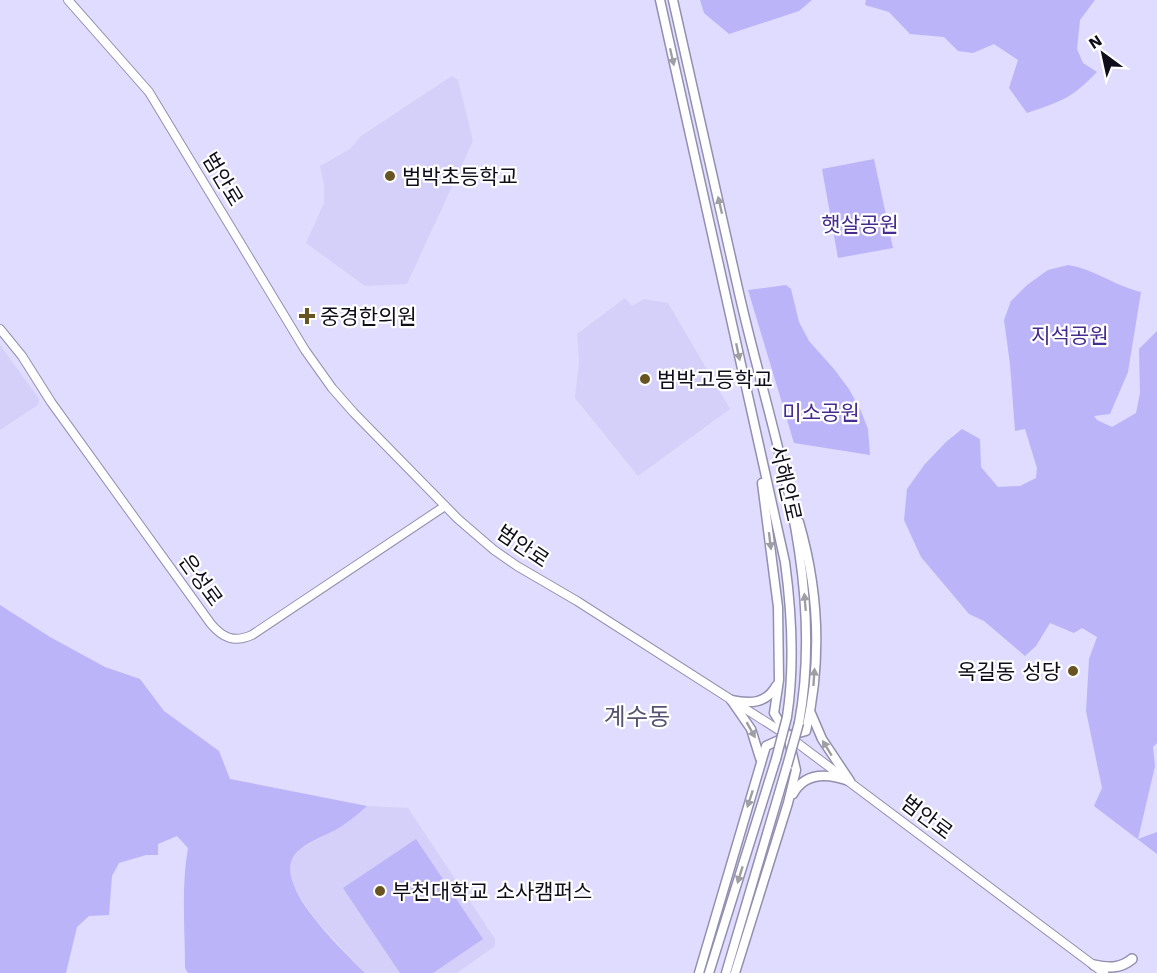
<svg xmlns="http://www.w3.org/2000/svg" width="1157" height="973" viewBox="0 0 1157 973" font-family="'Work Sans','Noto Sans KR',sans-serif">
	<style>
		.built { fill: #d4d0fa }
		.green { fill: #bbb4f8 }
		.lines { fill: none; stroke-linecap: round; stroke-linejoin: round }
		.tertiary-casing { stroke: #928faf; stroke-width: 10 }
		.secondary-casing { stroke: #928faf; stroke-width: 11 }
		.primary-casing { stroke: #928faf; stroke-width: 12 }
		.tertiary { stroke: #fff; stroke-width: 8 }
		.secondary { stroke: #fff; stroke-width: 8 }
		.primary { stroke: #fff; stroke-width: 9 }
		.secondary-bridge-casing { stroke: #928faf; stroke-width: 11; stroke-linecap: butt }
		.secondary-bridge { stroke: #fff; stroke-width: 8 }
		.oneway { fill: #9f9ea3 }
		.poi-dot { fill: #685322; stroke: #fff; stroke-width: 2 }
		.labels { text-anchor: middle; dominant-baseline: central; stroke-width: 4.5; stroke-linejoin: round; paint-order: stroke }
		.poi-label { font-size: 21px; fill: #0f0d19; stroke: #fff; text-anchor: start }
		.street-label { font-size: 21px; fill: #0f0d19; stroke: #fff }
		.park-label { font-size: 21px; fill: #452c8e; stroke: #fff }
		.quarter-label { font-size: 24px; fill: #565471; stroke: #fff }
	</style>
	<rect width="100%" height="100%" fill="#dfdcff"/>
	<!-- built -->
	<g class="built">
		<polygon points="452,76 458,80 473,141 407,284 365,286 306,243 324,203 324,186 320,166 350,149 361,136"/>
		<polygon points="625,298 632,306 644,299 668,303 730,409 638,476 575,398 579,361 577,334"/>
		<polygon points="0,345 39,399 38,405 0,430"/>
		<polygon points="367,806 408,808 495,939 495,946 457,973 365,973 315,919 292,885 289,865 292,857 299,850 342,826"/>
	</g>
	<!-- green -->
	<g class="green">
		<polygon points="700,0 812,0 799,11 729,34 704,13"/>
		<path d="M 866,0 L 1095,0 L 1080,20 L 1077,49 L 1083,63 L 1097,72 C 1071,99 1062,101 1027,113 L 1009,88 L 1018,60 L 994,44 L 973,53 L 958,51 L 944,37 L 910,34 L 889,12 L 865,5 Z"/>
		<polygon points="874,159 893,248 838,258 822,169"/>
		<path d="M 1068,265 C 1094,269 1115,286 1141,292 L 1128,372 L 1110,414 L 1094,416 L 1097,420 L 1112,427 L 1136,413 L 1140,393 L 1139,349 L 1157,331 L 1157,743 L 1153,747 L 1155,766 L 1138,839 L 1157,832 L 1157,854 L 1094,806 L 1102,788 L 1086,711 L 1089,659 L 1097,637 L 1082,628 L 1074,633 L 1050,623 L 1036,646 L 1025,656 L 984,621 L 969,614 L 921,557 L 904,520 L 907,489 L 925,464 L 946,442 L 962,429 L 980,439 L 981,467 L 998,487 L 1020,486 L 1036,478 L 1037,468 L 1025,429 L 1015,431 L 1010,364 L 1004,320 L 1011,301 L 1027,285 L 1048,270 Z"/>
		<polygon points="786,285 791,289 799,322 809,341 834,369 849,389 861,411 868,429 870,455 794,443 748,290"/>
		<path d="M 0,605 L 50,637 L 105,667 L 140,679 L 164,711 L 219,751 L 230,779 L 367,806 C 359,813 351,820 342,826 C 328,835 310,840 298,851 C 265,880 345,952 365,973 L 188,973 L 185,968 C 185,928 181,887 188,848 L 177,836 L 158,844 L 158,855 L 146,855 L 119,863 L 112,876 L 109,915 L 89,916 L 77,927 L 66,973 L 0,973 Z"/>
		<polygon points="416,839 483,939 433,973 400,973 343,888"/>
	</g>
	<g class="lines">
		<defs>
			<g id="tertiary">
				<polyline points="68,0 149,92 305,350 332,388 354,413 458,519 494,550 517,566 577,601 788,736 1104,973"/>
				<path d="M 0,329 L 22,356 L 51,402 L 211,624 C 223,638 234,643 252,635 L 445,506"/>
			</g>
			<g id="secondary">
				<path d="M 660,0 L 785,562 C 792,614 795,665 787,717"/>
				<path d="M 673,0 C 695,98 717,196 739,293 C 771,434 826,576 799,723"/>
				<polyline points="731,700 751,729 760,758"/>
				<path d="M 731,700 C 750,704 766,704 776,686"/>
				<polyline points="810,711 822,739 850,781"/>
				<path d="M 793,794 C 805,772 827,773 849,781"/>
				<polyline points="699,973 766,746 788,736 774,713 779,680 778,607 762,483"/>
				<polyline points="709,973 776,759"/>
				<polyline points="726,973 787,766"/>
				<path d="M 735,973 L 788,803 L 796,770 L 788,736 L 806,731 C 822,661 819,591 799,522"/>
			</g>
			<path id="primary" d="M 1094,965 C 1108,968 1120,969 1132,959"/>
		</defs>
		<!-- tertiary casing -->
		<use href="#tertiary" class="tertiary-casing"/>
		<!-- secondary casing -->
		<use href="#secondary" class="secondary-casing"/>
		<!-- primary casing -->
		<use href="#primary" class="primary-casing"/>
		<!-- tertiary -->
		<use href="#tertiary" class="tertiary"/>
		<!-- secondary -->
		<use href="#secondary" class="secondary"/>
		<!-- primary -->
		<use href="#primary" class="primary"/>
		<defs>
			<g id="secondary-bridge">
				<polyline points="776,759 787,717"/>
				<polyline points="787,766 799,723"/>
			</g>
		</defs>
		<!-- secondary-bridge casing -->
		<use href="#secondary-bridge" class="secondary-bridge-casing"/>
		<!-- secondary-bridge -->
		<use href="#secondary-bridge" class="secondary-bridge"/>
	</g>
	<!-- one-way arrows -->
	<defs><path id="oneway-solid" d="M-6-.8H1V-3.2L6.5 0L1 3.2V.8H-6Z" transform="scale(1.5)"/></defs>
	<g class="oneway">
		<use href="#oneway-solid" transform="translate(672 57) rotate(77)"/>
		<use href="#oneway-solid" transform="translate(720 205) rotate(-103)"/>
		<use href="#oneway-solid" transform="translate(738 352) rotate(78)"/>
		<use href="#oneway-solid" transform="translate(770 541) rotate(83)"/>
		<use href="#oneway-solid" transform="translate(805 602) rotate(-95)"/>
		<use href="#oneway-solid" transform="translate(814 677) rotate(-86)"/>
		<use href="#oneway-solid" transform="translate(751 730) rotate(61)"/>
		<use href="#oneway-solid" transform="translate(827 748) rotate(-121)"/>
		<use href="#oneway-solid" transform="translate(750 799) rotate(108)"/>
		<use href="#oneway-solid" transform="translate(740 875) rotate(107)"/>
	</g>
	<!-- markers -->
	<g class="poi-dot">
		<circle cx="390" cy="176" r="6"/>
		<path d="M304 307h6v6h6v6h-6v6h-6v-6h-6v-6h6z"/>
		<circle cx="645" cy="379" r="6"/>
		<circle cx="1073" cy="671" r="6"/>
		<circle cx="380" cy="891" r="6"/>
	</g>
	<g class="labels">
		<!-- poi labels -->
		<g class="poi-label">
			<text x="402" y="176">범박초등학교</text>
			<text x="320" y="316">중경한의원</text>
			<text x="657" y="379">범박고등학교</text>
			<text x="1061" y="671" text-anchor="end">옥길동 성당</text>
			<text x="392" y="891">부천대학교 소사캠퍼스</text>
		</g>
		<!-- street labels -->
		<g class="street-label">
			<text transform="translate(223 179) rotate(59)">범안로</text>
			<text transform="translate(786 483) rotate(77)">서해안로</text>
			<text transform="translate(523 546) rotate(34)">범안로</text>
			<text transform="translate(201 580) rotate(54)">은성로</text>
			<text transform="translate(927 817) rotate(37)">범안로</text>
		</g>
		<!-- park labels -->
		<g class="park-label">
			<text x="860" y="224">햇살공원</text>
			<text x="1070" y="335">지석공원</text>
			<text x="821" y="412">미소공원</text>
		</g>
		<!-- quarter labels -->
		<g class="quarter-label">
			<text x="637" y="717">계수동</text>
		</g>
	</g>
	<!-- north arrow -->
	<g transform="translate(1103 54) rotate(327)" stroke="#ffffff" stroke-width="4.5" paint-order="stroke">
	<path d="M0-4.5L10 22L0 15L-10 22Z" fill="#0f0d19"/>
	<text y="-9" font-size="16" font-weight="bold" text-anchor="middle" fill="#0f0d19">N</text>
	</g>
</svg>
